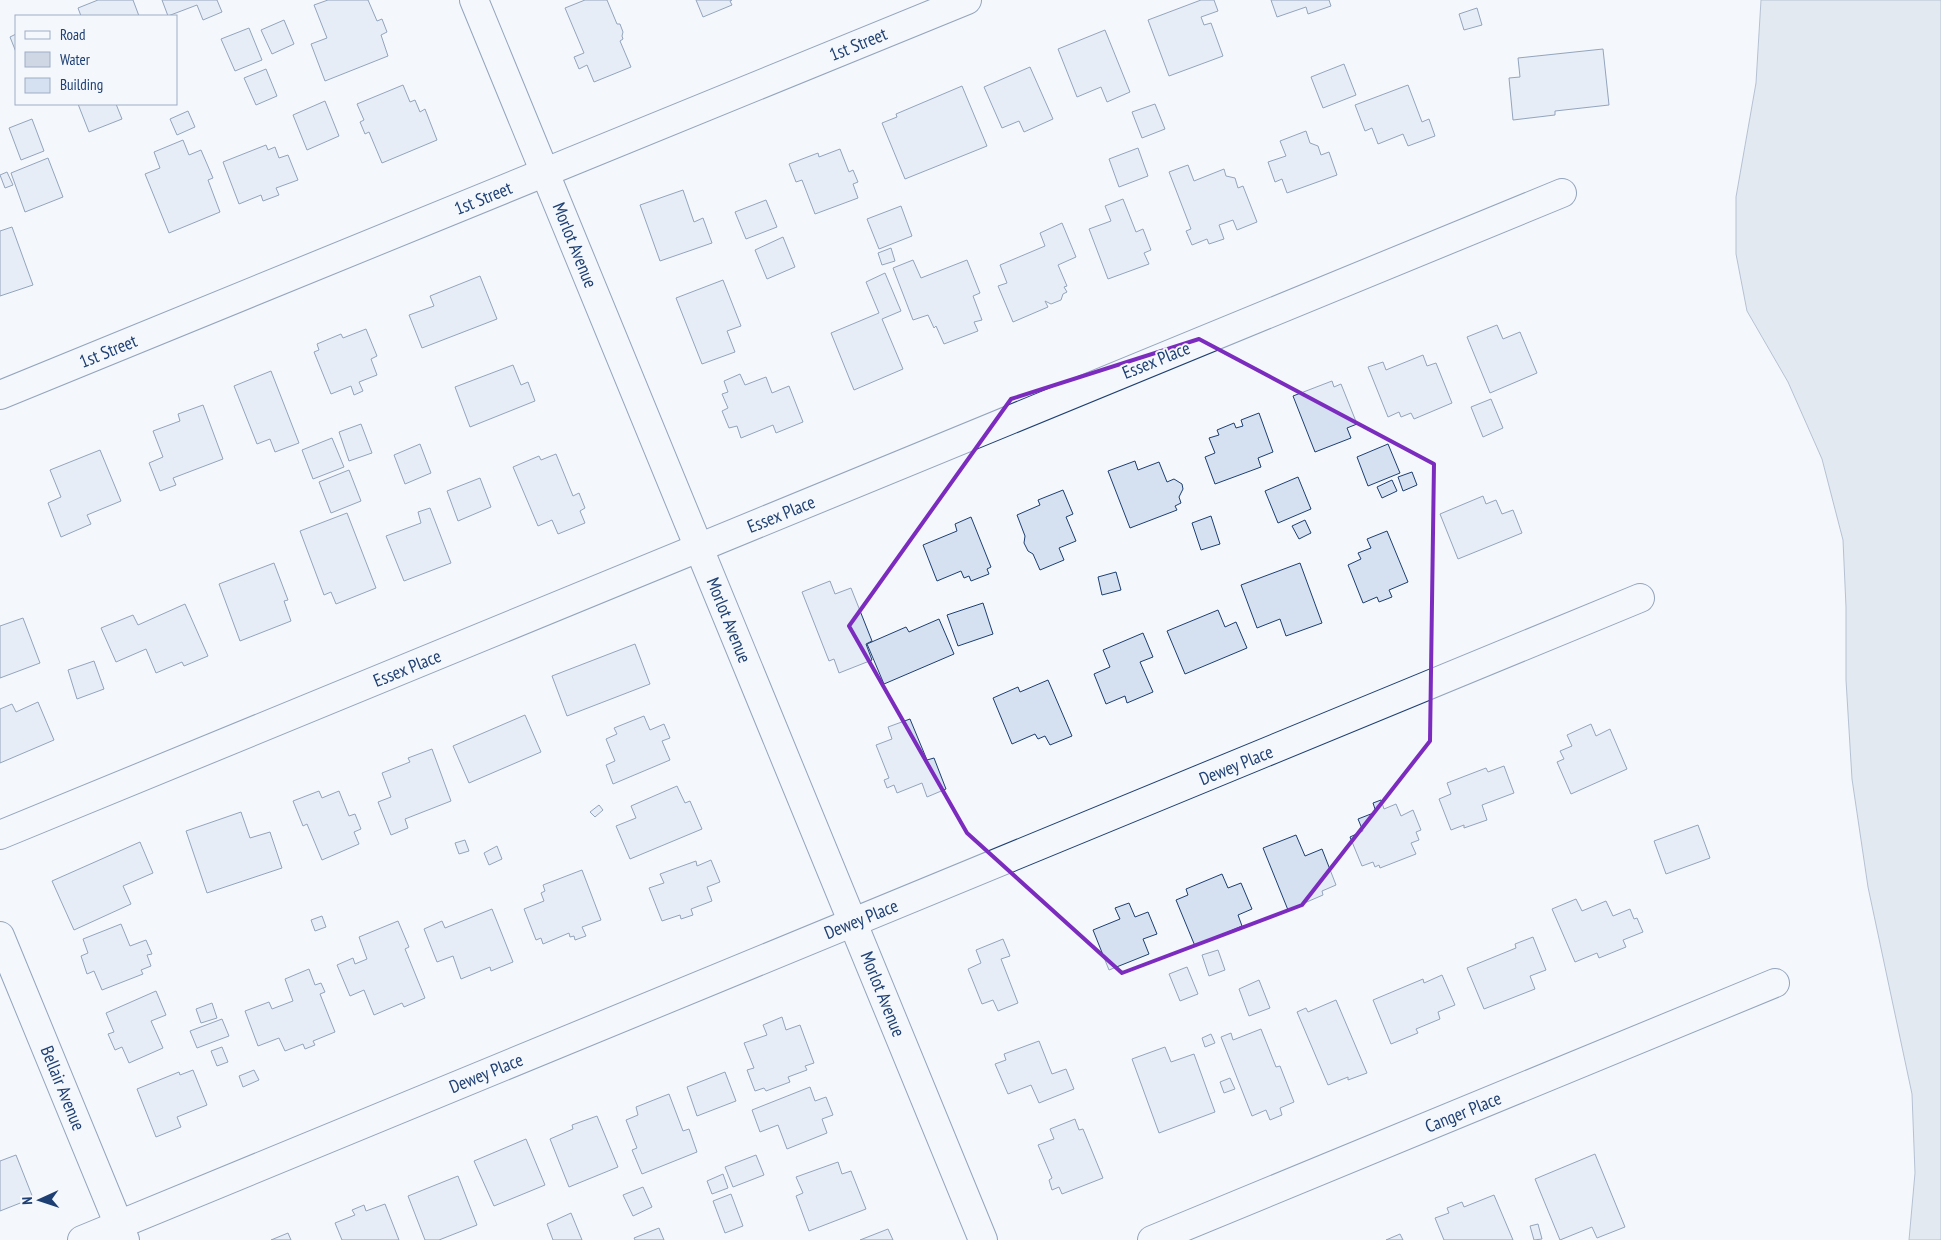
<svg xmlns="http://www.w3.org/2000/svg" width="1941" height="1240" viewBox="0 0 1941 1240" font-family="'PT Sans Narrow',sans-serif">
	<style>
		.water { fill: #cfd7e4; stroke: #687fa3 }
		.building { fill: #d5e0f0; stroke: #1d3f73 }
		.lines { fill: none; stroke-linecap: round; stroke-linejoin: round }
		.minor-casing { stroke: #1d3f73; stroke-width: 30 }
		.major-casing { stroke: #1d3f73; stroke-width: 30 }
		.minor { stroke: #f4f7fb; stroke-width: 28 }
		.major { stroke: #f4f7fb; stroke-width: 28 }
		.marked { fill: none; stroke: #7b2cbf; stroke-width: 4; stroke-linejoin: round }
		.labels { text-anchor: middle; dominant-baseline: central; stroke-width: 4; stroke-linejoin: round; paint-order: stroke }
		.street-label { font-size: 18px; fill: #1d3f73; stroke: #f4f7fb }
	</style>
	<rect width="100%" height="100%" fill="#f4f7fb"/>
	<!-- water -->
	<polygon class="water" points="1761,0 1941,0 1941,1240 1909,1240 1915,1173 1912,1094 1868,887 1852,779 1846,680 1846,607 1843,540 1822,459 1788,382 1747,311 1736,254 1736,197 1756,83"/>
	<!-- building -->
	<g class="building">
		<polygon points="98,0 133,0 139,16 81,16 78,8"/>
		<polygon points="162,0 217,0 222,12 203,20 197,5 168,16"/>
		<polygon points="328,0 368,0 377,21 382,19 387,32 381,35 388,56 325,81 311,44 327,38 314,5"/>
		<polygon points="585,0 607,0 617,24 620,24 623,32 622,36 623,39 620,41 631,67 594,82 587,65 579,69 574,57 584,53 565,8"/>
		<polygon points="696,0 732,0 730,1 732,5 703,17"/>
		<polygon points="1201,0 1214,0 1218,11 1201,17 1204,25 1211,23 1223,56 1169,76 1148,20"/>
		<polygon points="1271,0 1329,0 1331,6 1308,14 1306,7 1277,17"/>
		<polygon points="1477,8 1482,25 1464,30 1459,14"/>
		<polygon points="284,20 294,44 272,54 261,30"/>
		<polygon points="249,28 262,60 235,71 221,39"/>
		<polygon points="1105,30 1130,92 1107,102 1101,87 1077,97 1058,49"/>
		<polygon points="16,34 16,52 10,37"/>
		<polygon points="1603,49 1609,105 1555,111 1555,115 1513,120 1509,78 1520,77 1518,58"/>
		<polygon points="1344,64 1356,95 1323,108 1311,77"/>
		<polygon points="1030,67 1053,119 1024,132 1019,121 1002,128 984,87"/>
		<polygon points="266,69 277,96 256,105 244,78"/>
		<polygon points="403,85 410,102 415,100 420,112 425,109 437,140 382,163 369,132 365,134 360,122 364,120 357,104"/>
		<polygon points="1408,85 1422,122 1429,119 1435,136 1408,146 1403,134 1378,144 1372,128 1365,131 1355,105"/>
		<polygon points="962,86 987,146 905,179 882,123 897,117 896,114"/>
		<polygon points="325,101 339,136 307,150 293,115"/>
		<polygon points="78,104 116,104 122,119 89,132"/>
		<polygon points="1155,104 1165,129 1142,138 1132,112"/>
		<polygon points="188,111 195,127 177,135 170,119"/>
		<polygon points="32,119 44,151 21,160 9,128"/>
		<polygon points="1306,131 1310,143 1318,146 1321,155 1329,152 1337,175 1287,193 1282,179 1275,182 1268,162 1286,156 1280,141"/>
		<polygon points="183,140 189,155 201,150 213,178 208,180 220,212 169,233 145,174 160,168 154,152"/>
		<polygon points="266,145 268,150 275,147 279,158 288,155 298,180 276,188 279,195 263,201 261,195 239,204 223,162"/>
		<polygon points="1138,148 1148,176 1119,187 1109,159"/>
		<polygon points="840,149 849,172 853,170 858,182 853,184 858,198 815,214 802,180 796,182 789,164 818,153 819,157"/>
		<polygon points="48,158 63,197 25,212 11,173"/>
		<polygon points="1188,165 1194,181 1224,169 1226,176 1235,178 1238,188 1243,186 1257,222 1237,230 1233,220 1219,225 1224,239 1209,244 1207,239 1192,245 1186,231 1191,229 1169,172"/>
		<polygon points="7,172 13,185 5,188 0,175"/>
		<polygon points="683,190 694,222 703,218 712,243 660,261 640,205"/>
		<polygon points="1123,199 1136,232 1143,229 1151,250 1144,253 1149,264 1108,279 1089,229 1111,221 1105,206"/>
		<polygon points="766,200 777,227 746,239 735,212"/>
		<polygon points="901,206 912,236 879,249 867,219"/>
		<polygon points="1062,223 1076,257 1058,265 1067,286 1064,287 1067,292 1063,294 1061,300 1051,304 1045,301 1048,307 1013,322 998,286 1007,283 1000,265 1045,246 1040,233"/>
		<polygon points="12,227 33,285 0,296 0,231"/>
		<polygon points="783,237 795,267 767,279 755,250"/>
		<polygon points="891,248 895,261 882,265 878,253"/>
		<polygon points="913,260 921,278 967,260 980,293 973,296 982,320 974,322 978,331 944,344 936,326 934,328 928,315 913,320 893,268"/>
		<polygon points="885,273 901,311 882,319 903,369 854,390 831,333 879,313 866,282"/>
		<polygon points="480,276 497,319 422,348 409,315 434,306 430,296"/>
		<polygon points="723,280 741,326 727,331 735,352 702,364 676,298"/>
		<polygon points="1497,325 1503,339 1520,332 1537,373 1490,393 1467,337"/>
		<polygon points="366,329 377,356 371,359 377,375 359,382 363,391 354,395 351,386 331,394 314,352 319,350 317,344 341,334 343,338"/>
		<polygon points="1423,355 1427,366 1436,363 1452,403 1414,419 1411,413 1401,417 1399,412 1388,417 1368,367 1383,362 1386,370"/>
		<polygon points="513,365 521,385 528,382 535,401 470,427 455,387"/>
		<polygon points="271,371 299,443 275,452 270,439 257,444 234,386"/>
		<polygon points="740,374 745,385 766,377 772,393 789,386 803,422 776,433 773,425 741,438 737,426 729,428 722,411 728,408 722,394 728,392 724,381"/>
		<polygon points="1332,381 1334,387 1341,384 1357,424 1347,428 1351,438 1315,452 1293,396"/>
		<polygon points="1491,399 1503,428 1483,437 1471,407"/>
		<polygon points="203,405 223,459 173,478 176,485 160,491 149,463 163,457 153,431 180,421 178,414"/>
		<polygon points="1259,413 1273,452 1258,458 1261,467 1215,484 1205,457 1215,453 1209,438 1219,435 1217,430 1234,423 1236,428 1243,426 1241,420"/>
		<polygon points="361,424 372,453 349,461 339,432"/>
		<polygon points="332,438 344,467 313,479 302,450"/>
		<polygon points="420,444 431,473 405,484 394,455"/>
		<polygon points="1388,444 1400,473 1368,486 1357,457"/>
		<polygon points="100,450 121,501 87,515 91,524 61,537 48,503 61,497 50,470"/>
		<polygon points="556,454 573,496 579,493 585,508 580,511 585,523 558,534 552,520 538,526 513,467 539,456 541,460"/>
		<polygon points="1135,461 1138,470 1159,462 1167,482 1174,479 1182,484 1183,489 1179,497 1181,503 1175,506 1177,510 1130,528 1108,471"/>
		<polygon points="349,470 361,501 331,513 319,482"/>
		<polygon points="1412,472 1417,485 1403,491 1398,477"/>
		<polygon points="1298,477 1311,509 1278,523 1265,491"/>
		<polygon points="480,478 491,507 458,521 447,491"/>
		<polygon points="1392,480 1397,491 1382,498 1377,487"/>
		<polygon points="1063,490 1073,514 1066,517 1076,541 1059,548 1064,560 1040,570 1033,554 1028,551 1024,543 1025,536 1017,515 1040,505 1038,500"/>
		<polygon points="1483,496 1486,504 1496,500 1502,514 1513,510 1522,533 1458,559 1440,514"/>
		<polygon points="430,508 451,563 404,581 386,536 421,523 418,512"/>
		<polygon points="347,513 376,588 336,604 331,592 324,595 300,531"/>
		<polygon points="1211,516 1220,544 1201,550 1192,523"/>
		<polygon points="971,517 991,567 987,569 989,574 971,581 969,576 964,578 961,571 937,581 923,545 957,531 955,524"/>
		<polygon points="1305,520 1311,533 1299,539 1292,526"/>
		<polygon points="1387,531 1408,582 1389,590 1392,597 1379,602 1377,597 1363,603 1348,565 1361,559 1358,553 1371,548 1367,539"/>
		<polygon points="274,563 288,600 284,601 291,621 240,641 219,584"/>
		<polygon points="1300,563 1322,623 1286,636 1280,619 1257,628 1241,585"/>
		<polygon points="1116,572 1121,590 1102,595 1098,577"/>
		<polygon points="830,581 835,594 851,588 872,641 866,644 872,660 839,673 834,659 829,661 802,592"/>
		<polygon points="983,603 993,634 958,646 947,615"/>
		<polygon points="185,604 208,656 184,666 182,662 156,673 146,649 116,662 101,628 133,615 138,625"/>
		<polygon points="1218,610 1225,627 1236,622 1247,648 1185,674 1167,631"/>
		<polygon points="23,618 40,663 0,678 0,626"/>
		<polygon points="939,619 954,654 884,684 867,644 906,627 909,632"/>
		<polygon points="1143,633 1153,657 1140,662 1153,692 1127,703 1125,696 1106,704 1094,674 1110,667 1103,650"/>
		<polygon points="635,644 650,684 567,716 552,676"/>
		<polygon points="94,661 104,689 77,699 68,670"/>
		<polygon points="1048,680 1072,736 1050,745 1045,736 1038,739 1035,734 1012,744 993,698 1018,687 1020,692"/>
		<polygon points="38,702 54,740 0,763 0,709 12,704 16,712"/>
		<polygon points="525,715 541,752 469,783 453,746"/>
		<polygon points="644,716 650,730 664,724 670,738 662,741 670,760 613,784 606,765 615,761 606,739 617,734 614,728"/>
		<polygon points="910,719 927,760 934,758 946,789 927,797 922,783 897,793 894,785 887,788 884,780 889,778 876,745 892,739 888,727"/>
		<polygon points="1591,724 1596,736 1610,729 1627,769 1571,794 1557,762 1564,759 1560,751 1572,746 1567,735"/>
		<polygon points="432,749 451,801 405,819 408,828 391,835 378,802 391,797 382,773 410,762 408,758"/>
		<polygon points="1504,766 1514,793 1482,805 1487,820 1464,828 1464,825 1451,830 1439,799 1451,794 1447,783 1486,768 1488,772"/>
		<polygon points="677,786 685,803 690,801 702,829 630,859 616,826 636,818 631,806"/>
		<polygon points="319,791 322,798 339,791 349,816 355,814 361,829 354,832 359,844 322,860 307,824 303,826 293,801"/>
		<polygon points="1381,800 1384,809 1396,804 1401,816 1413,810 1421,830 1416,832 1419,840 1411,843 1416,854 1380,868 1379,865 1375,867 1373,862 1362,866 1350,837 1363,831 1358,819 1376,812 1373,803"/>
		<polygon points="599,805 603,810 595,817 590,812"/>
		<polygon points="241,812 250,838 270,832 282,868 207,893 186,831"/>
		<polygon points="1698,825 1710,858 1666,874 1654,841"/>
		<polygon points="1296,835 1305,856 1322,849 1336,885 1322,891 1323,895 1288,910 1263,848"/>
		<polygon points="465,840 469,851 459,854 455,843"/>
		<polygon points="140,842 153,873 123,886 131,904 74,930 52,881"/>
		<polygon points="497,846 502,859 489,865 484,853"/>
		<polygon points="711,860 720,882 707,887 712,901 691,909 693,915 681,919 680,915 662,921 649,888 664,883 660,874 696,861 697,866"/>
		<polygon points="582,870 601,920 582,927 586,936 575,940 574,936 570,937 569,933 543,944 541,938 536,940 524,909 544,901 541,893 545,891 543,885"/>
		<polygon points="1222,874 1228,888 1241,883 1252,909 1238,915 1242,926 1195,946 1176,900 1188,895 1186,889"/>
		<polygon points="1576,899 1582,911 1606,901 1613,916 1630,909 1634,919 1637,918 1643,932 1623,940 1626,947 1599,958 1597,953 1575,962 1552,909"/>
		<polygon points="1129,903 1135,917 1148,912 1157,934 1143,939 1149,954 1109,970 1093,930 1120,919 1115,908"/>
		<polygon points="492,909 513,962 491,971 490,967 461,979 453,956 437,962 424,929 442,921 445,928"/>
		<polygon points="322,916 326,927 315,931 311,920"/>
		<polygon points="398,921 409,947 405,949 425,998 404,1007 402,1003 374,1015 364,990 350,996 337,965 353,958 355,964 367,959 359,937"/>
		<polygon points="121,924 130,946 146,940 152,954 147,955 151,966 141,970 143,974 102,990 94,971 87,974 81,956 88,953 83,939"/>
		<polygon points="1533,937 1546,970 1530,976 1535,989 1484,1009 1467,968 1516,948 1515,944"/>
		<polygon points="1003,939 1010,956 1001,959 1018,1003 998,1011 993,1000 982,1004 968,969 981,963 976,950"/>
		<polygon points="1218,950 1225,970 1209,976 1202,955"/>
		<polygon points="1187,967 1198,994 1180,1001 1169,974"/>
		<polygon points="309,969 315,985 321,983 325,992 320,994 335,1032 313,1041 315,1045 305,1049 303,1044 285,1051 279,1038 258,1046 245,1011 269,1002 272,1009 293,1001 285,979"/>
		<polygon points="1442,975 1455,1005 1438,1012 1440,1019 1416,1029 1418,1033 1391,1044 1373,1000 1423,979 1424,983"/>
		<polygon points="1259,980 1270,1008 1249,1016 1239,989"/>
		<polygon points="156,991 166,1015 151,1021 163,1048 129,1063 122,1047 115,1050 108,1034 114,1032 106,1013"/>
		<polygon points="1336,1000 1367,1073 1348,1080 1348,1077 1328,1085 1297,1012 1306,1008 1308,1012"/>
		<polygon points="212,1003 217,1018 201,1023 196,1009"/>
		<polygon points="782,1017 786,1030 800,1025 814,1063 805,1066 807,1070 788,1077 790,1082 766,1091 764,1088 755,1091 747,1070 754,1068 744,1043 767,1035 763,1025"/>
		<polygon points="222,1019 229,1036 197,1048 190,1031"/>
		<polygon points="1261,1029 1276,1067 1280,1066 1294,1102 1280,1108 1282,1115 1270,1120 1266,1110 1252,1116 1221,1037 1231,1033 1233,1040"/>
		<polygon points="1211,1034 1215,1043 1205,1047 1202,1038"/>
		<polygon points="1039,1041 1052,1074 1066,1069 1074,1089 1039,1103 1031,1085 1008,1094 995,1064 1006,1060 1004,1054"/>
		<polygon points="222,1047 228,1062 217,1066 211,1051"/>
		<polygon points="1165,1047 1171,1062 1194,1054 1215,1112 1159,1133 1132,1059"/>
		<polygon points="193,1070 207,1105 177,1117 181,1127 156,1137 137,1089 179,1072 180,1075"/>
		<polygon points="254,1070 259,1080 243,1087 239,1076"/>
		<polygon points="725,1072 736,1101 697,1116 687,1087"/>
		<polygon points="1230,1078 1235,1089 1224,1093 1220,1082"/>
		<polygon points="810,1087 815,1101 826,1097 833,1115 822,1119 827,1133 787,1149 778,1125 760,1132 752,1110"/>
		<polygon points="669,1094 683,1131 689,1129 697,1152 642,1174 632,1150 637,1148 626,1120 638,1115 636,1107"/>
		<polygon points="597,1116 618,1167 569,1187 550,1139 573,1129 572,1125"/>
		<polygon points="1075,1119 1079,1130 1083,1129 1103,1178 1062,1194 1059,1187 1052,1190 1049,1180 1052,1178 1038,1145 1054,1139 1050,1129"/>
		<polygon points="526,1139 545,1185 494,1206 474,1161"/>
		<polygon points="1595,1154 1625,1227 1597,1238 1592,1227 1560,1240 1535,1179"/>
		<polygon points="16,1155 33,1198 0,1211 0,1161"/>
		<polygon points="756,1155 764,1175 733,1187 725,1167"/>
		<polygon points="838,1162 842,1174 851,1171 866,1209 809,1231 796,1196 803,1193 796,1177"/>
		<polygon points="723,1174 728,1188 712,1194 707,1181"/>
		<polygon points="458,1176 477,1225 439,1240 425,1240 408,1196"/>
		<polygon points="643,1187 652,1207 633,1216 623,1195"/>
		<polygon points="731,1194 743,1226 725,1233 713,1201"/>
		<polygon points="1494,1195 1513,1240 1444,1240 1435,1218 1449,1213 1447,1208 1462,1202 1464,1207"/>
		<polygon points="385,1204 399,1240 342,1240 335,1223 355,1215 352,1210 364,1205 366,1211"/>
		<polygon points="571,1213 582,1240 553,1240 547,1224"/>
		<polygon points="1538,1224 1542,1239 1534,1240 1530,1226"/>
		<polygon points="659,1228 664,1240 635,1240 634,1238"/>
		<polygon points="888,1229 893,1240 860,1240"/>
		<polygon points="288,1233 291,1240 271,1240"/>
		<polygon points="1400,1234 1403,1240 1386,1240"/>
	</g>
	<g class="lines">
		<defs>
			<g id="minor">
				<polyline points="0,395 967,0"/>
				<polyline points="0,835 1562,193"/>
				<polyline points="0,936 125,1240"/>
				<polyline points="82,1240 1640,598"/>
				<polyline points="1152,1240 1775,983"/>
			</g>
			<polyline id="major" points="474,0 983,1240"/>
		</defs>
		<!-- minor casing -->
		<use href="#minor" class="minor-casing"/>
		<!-- major casing -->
		<use href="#major" class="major-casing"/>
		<!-- minor -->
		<use href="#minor" class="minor"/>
		<!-- major -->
		<use href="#major" class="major"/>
	</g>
	<!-- marked area -->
	<path d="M0 0H1941V1240H0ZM 1199,339 L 1434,464 L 1430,741 L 1302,905 L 1122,973 L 967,833 L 849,626 L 1011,399 Z" fill="#f4f7fb" fill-opacity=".55" fill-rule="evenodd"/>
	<path class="marked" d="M 1199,339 L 1434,464 L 1430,741 L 1302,905 L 1122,973 L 967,833 L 849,626 L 1011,399 Z"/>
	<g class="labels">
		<!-- street labels -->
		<g class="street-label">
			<text transform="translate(858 44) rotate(-22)">1st Street</text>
			<text transform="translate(483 198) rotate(-22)">1st Street</text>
			<text transform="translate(575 245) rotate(68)">Morlot Avenue</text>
			<text transform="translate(108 351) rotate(-22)">1st Street</text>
			<text transform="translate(1156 360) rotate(-22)">Essex Place</text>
			<text transform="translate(781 514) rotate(-22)">Essex Place</text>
			<text transform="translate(729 620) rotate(68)">Morlot Avenue</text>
			<text transform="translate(407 668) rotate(-22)">Essex Place</text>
			<text transform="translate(1236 765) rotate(-22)">Dewey Place</text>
			<text transform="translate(861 919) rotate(-22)">Dewey Place</text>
			<text transform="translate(883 994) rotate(68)">Morlot Avenue</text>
			<text transform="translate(486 1073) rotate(-22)">Dewey Place</text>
			<text transform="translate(63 1088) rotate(68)">Bellair Avenue</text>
			<text transform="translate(1463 1112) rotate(-22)">Canger Place</text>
		</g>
	</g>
	<!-- legend -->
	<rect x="15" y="15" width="162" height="90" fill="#f4f7fb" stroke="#9eadc5"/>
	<rect x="25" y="31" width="25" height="8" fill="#f4f7fb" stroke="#9eadc5"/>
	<text x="60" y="40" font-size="15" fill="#1d3f73">Road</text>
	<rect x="25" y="52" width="25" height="15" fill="#cfd7e4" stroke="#9eadc5"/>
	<text x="60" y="65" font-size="15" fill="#1d3f73">Water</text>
	<rect x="25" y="78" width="25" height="15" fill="#d5e0f0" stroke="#9eadc5"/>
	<text x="60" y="90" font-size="15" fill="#1d3f73">Building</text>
	<!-- north arrow -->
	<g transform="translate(40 1200) rotate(267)" stroke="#f4f7fb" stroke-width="4" paint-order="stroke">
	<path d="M0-4L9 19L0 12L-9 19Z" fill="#1d3f73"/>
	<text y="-8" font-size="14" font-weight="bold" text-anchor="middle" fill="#1d3f73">N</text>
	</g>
</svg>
